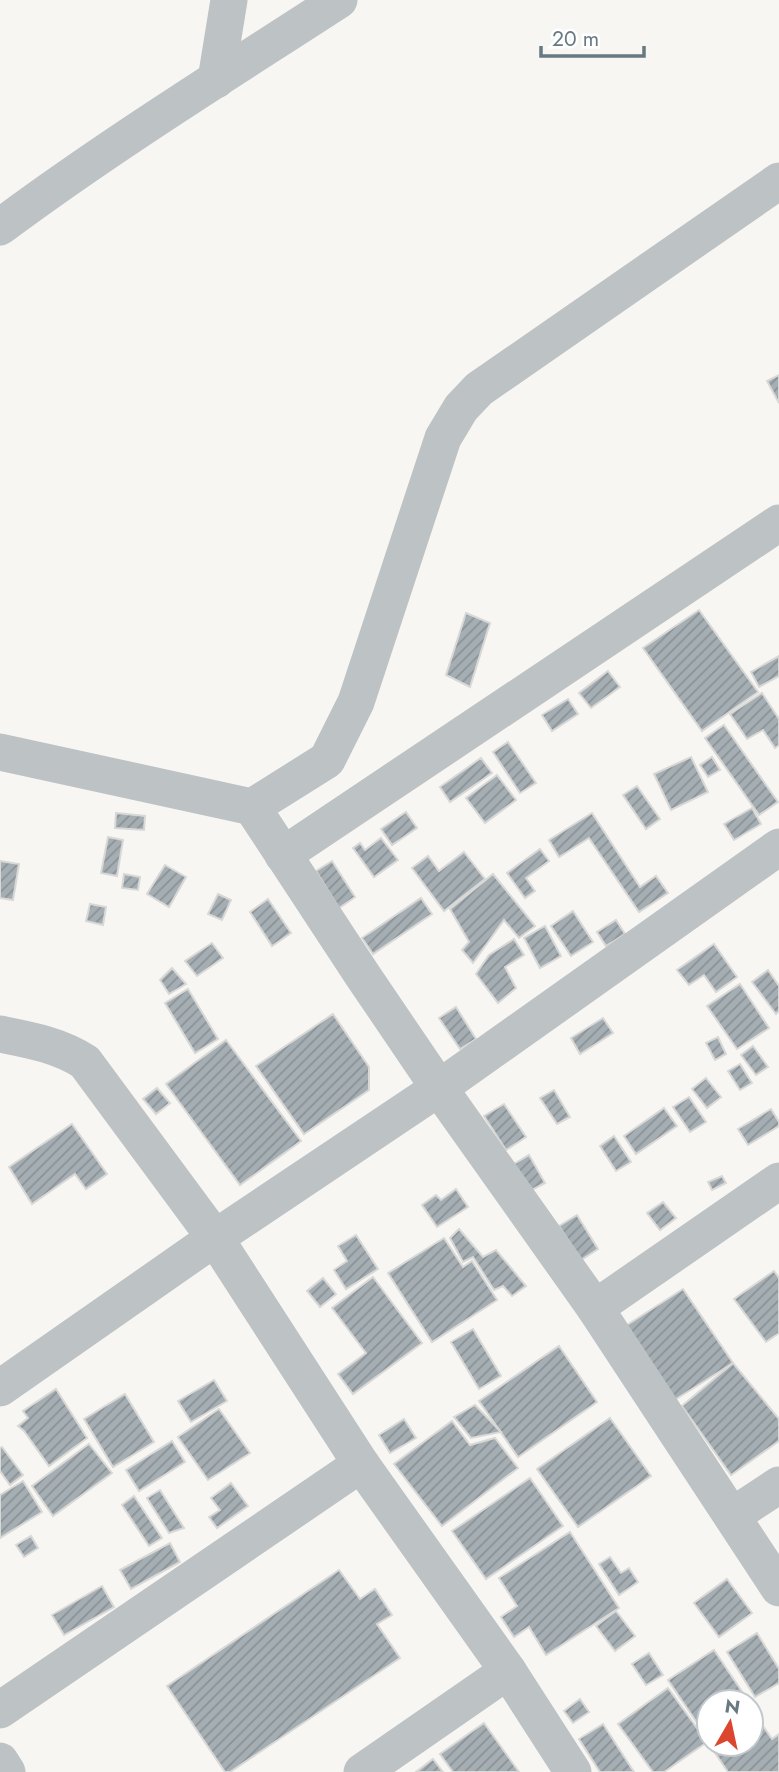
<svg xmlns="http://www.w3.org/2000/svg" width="779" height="1772" viewBox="0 0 779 1772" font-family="Jost,sans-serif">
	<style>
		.building { fill: url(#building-hatch); stroke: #d8d8d6; stroke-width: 2 }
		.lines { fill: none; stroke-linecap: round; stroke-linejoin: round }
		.minor { stroke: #bdc2c5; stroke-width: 37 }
	</style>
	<defs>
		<pattern id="building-hatch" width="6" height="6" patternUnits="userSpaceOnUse" patternTransform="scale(1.75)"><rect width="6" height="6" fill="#a5aeb3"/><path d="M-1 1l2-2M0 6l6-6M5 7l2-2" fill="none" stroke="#8a9297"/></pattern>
	</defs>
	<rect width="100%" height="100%" fill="#f7f6f3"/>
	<!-- building -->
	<g class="building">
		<polygon points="779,375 779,403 767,381"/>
		<polygon points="699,610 758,692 702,731 643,648"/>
		<polygon points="466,613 490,623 470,687 446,675"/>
		<polygon points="779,656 779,676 759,687 751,672"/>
		<polygon points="608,671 620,687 591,708 579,693"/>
		<polygon points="762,693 779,719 779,745 775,748 763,730 747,739 730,714"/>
		<polygon points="568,699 578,714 552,731 542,715"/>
		<polygon points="724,725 778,802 759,815 705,738"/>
		<polygon points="508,742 536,783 520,793 493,752"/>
		<polygon points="691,757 708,792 671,810 654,774"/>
		<polygon points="712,757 720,770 708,777 700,765"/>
		<polygon points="481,758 492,773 450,802 440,787"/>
		<polygon points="497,775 516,800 485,823 466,798"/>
		<polygon points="637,786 660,819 646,829 623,795"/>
		<polygon points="752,808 761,824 734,840 724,824"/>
		<polygon points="406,812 417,828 392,845 381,829"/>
		<polygon points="116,813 145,816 144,830 115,828"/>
		<polygon points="592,813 640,887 656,876 668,893 639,912 589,838 559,857 549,840"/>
		<polygon points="108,837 123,840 117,876 101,873"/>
		<polygon points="381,838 398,860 374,877 353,848 360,843 365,850"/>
		<polygon points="540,849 549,861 526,878 535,891 525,898 507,873"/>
		<polygon points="464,852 485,879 444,911 412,868 428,856 439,871"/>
		<polygon points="0,861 19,864 13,900 0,898"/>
		<polygon points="332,861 355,897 339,908 316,871"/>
		<polygon points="165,865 186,877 169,907 147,894"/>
		<polygon points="124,874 140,877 138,890 122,888"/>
		<polygon points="493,874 535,926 519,938 504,920 473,963 462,950 469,942 450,909"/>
		<polygon points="218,894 231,900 222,920 208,914"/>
		<polygon points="421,898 432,914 373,954 362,938"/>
		<polygon points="268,899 291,933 272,946 250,912"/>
		<polygon points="90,904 106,907 103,925 86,921"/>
		<polygon points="573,911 593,942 571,956 551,926"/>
		<polygon points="616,920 625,934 606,946 597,932"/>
		<polygon points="545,926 561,956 540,968 524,938"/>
		<polygon points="514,939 524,955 505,967 516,988 498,1003 476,974 489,955"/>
		<polygon points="212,943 223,958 197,976 185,961"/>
		<polygon points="714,944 737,977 716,992 704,975 689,985 677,970"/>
		<polygon points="172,968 186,984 169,994 160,980"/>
		<polygon points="768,970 779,986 779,1011 776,1014 752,982"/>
		<polygon points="740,984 769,1028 737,1049 707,1006"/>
		<polygon points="188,989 218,1039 195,1053 165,1003"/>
		<polygon points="456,1007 476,1039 460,1049 439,1018"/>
		<polygon points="333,1014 369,1067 369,1090 304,1134 256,1066"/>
		<polygon points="603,1018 613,1033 580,1054 571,1038"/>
		<polygon points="718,1037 726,1054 715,1060 706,1043"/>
		<polygon points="226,1040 301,1141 240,1185 166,1084"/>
		<polygon points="753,1046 768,1067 756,1075 741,1055"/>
		<polygon points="740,1064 752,1083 740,1090 728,1071"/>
		<polygon points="706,1078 721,1097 707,1108 692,1089"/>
		<polygon points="157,1088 170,1103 156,1114 143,1099"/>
		<polygon points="554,1090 570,1117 557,1124 540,1098"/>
		<polygon points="689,1097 706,1122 690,1132 673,1107"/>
		<polygon points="504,1104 526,1137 506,1150 484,1116"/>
		<polygon points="664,1108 677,1126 636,1154 624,1136"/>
		<polygon points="771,1109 779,1122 779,1126 748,1145 738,1129"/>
		<polygon points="72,1124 107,1174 86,1189 75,1174 32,1204 9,1167"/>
		<polygon points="614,1136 631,1162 616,1171 600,1146"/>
		<polygon points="529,1155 545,1183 530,1191 514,1164"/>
		<polygon points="722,1176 726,1183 712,1190 708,1182"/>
		<polygon points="456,1189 468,1207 437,1227 422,1205 436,1195 441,1200"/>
		<polygon points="663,1202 676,1218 660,1230 647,1213"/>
		<polygon points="577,1215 598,1249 581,1260 559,1226"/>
		<polygon points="459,1229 483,1257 496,1250 526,1286 512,1296 503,1286 494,1290 473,1257 463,1262 450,1238"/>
		<polygon points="356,1235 378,1269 346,1289 334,1270 347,1261 338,1246"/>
		<polygon points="444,1238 463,1267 472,1261 497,1300 432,1342 388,1273"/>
		<polygon points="774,1271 779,1278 779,1333 766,1342 734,1299"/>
		<polygon points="373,1277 422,1343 353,1394 338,1374 366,1353 332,1308"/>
		<polygon points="323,1278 336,1294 320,1307 307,1291"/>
		<polygon points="683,1289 733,1363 673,1401 624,1327"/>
		<polygon points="473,1329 501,1376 479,1389 451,1342"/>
		<polygon points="559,1346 597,1402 518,1457 479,1401"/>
		<polygon points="733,1363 779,1419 779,1441 731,1475 682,1406"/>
		<polygon points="214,1380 227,1401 191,1422 178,1401"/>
		<polygon points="56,1389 87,1438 49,1466 24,1431 18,1426 28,1418 23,1411"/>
		<polygon points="125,1394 154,1442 113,1467 84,1419"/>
		<polygon points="475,1405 501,1432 471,1438 454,1417"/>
		<polygon points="219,1409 250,1453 208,1480 178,1437"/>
		<polygon points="610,1418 651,1476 578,1527 537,1469"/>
		<polygon points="404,1419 416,1438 390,1453 379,1435"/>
		<polygon points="452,1421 470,1445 495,1438 518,1468 442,1526 394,1464"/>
		<polygon points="172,1441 185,1462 139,1491 126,1470"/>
		<polygon points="89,1444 112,1473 53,1516 32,1486"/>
		<polygon points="2,1447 23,1475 10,1485 0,1471 0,1448"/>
		<polygon points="530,1478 563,1526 486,1579 452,1531"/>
		<polygon points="23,1481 42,1512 0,1538 0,1495"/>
		<polygon points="231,1483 248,1506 217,1528 209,1517 220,1510 211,1498"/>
		<polygon points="160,1490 184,1528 169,1533 147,1498"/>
		<polygon points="134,1496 162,1538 149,1546 122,1505"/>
		<polygon points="570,1532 619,1608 546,1655 529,1627 514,1637 501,1617 517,1606 499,1578"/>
		<polygon points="31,1536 38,1548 24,1557 16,1545"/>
		<polygon points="170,1543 180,1562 131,1589 120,1570"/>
		<polygon points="610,1557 621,1573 629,1568 638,1582 619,1595 599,1564"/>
		<polygon points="339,1570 360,1599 375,1589 392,1615 377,1624 400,1658 230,1772 225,1772 167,1686"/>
		<polygon points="727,1579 752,1613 719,1637 694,1603"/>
		<polygon points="102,1586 114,1607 64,1635 52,1615"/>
		<polygon points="616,1611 635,1636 615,1651 596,1626"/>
		<polygon points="757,1633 779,1669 779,1683 755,1697 727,1652"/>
		<polygon points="714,1650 747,1699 743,1702 709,1702 709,1725 702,1730 668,1680"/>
		<polygon points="649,1653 663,1675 646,1685 632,1664"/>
		<polygon points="668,1688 707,1742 664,1772 653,1772 618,1724"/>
		<polygon points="580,1699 589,1712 573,1723 564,1711"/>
		<polygon points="754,1713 772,1739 779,1734 779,1772 728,1772 709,1744 751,1744 751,1714"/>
		<polygon points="484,1723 519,1772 453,1772 440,1754"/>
		<polygon points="603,1724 634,1772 600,1772 579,1739"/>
		<polygon points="433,1759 443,1772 416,1772"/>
	</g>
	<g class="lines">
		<!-- minor -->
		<g class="minor">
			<polyline points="216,80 229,0"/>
			<path d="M 0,227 C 109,146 225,74 339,0"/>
			<polyline points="0,752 252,807 327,760 356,702 443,438 461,408 479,389 779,181"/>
			<polyline points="252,807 363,976 439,1088 595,1308 779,1588"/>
			<polyline points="283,855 779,523"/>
			<path d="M 0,1034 C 30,1040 59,1045 85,1062 L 215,1238 L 361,1464 L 508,1671 L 573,1772"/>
			<polyline points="595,1308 779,1181"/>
			<polyline points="0,1388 215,1238 439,1088 779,847"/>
			<polyline points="732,1516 779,1485"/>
			<polyline points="0,1710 361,1464"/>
			<polyline points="0,1761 7,1772"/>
			<polyline points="362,1772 508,1671"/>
		</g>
	</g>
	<!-- north arrow -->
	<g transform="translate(730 1723) rotate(9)"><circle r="33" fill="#ffffff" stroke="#c2c9cd" stroke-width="2"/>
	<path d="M0-5L12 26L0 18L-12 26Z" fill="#dc462e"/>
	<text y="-10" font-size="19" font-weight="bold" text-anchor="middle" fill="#677983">N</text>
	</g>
	<!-- scale -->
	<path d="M541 46v10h103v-10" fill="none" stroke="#677983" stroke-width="3.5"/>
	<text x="552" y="46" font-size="21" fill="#677983" stroke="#ffffff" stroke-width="5" paint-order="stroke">20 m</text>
</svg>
